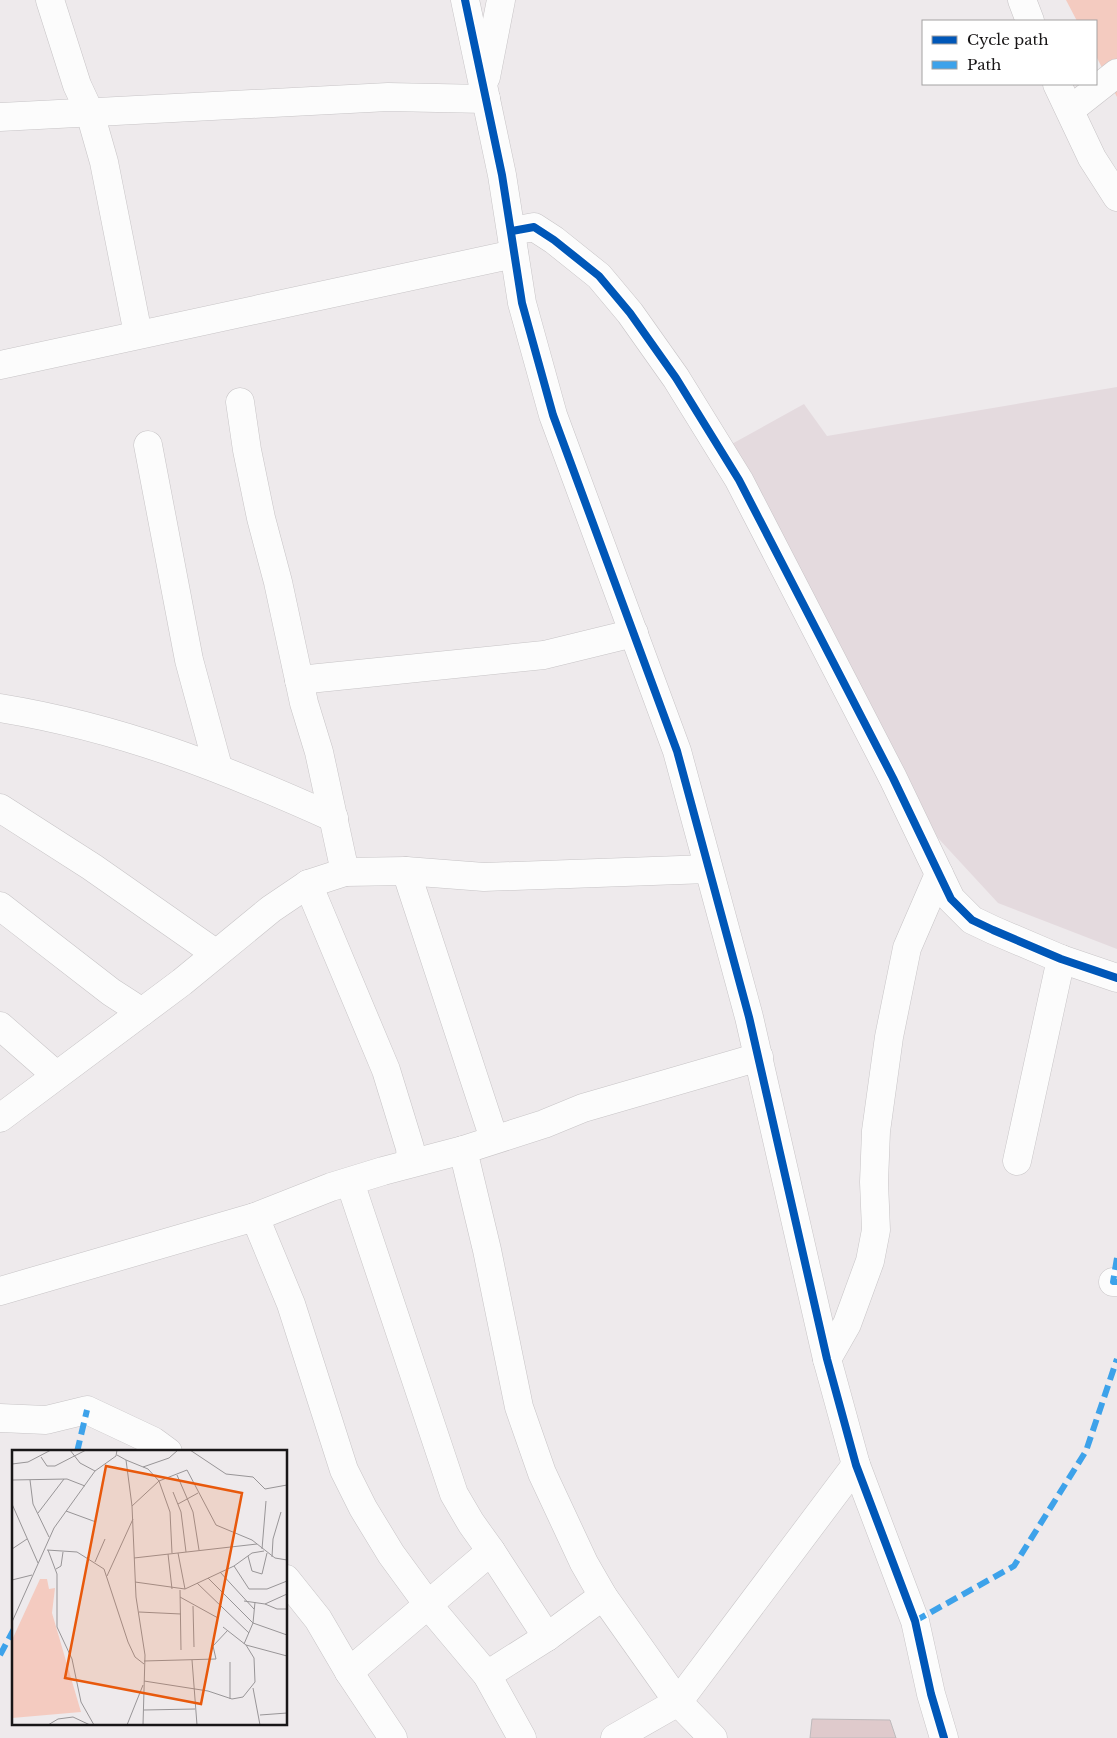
<svg xmlns="http://www.w3.org/2000/svg" width="1117" height="1738" viewBox="0 0 1117 1738" font-family="'Libre Baskerville',serif">
	<style>
		.built { fill: #e4dade }
		.green { fill: #f4cbc0 }
		.building { fill: #dfcacc; stroke: #bebabc }
		.lines { fill: none; stroke-linecap: round; stroke-linejoin: round }
		.minor-casing { stroke: #c7c4c6; stroke-width: 29 }
		.minor { stroke: #fcfcfc; stroke-width: 28 }
		.quiet { stroke: #3da2ea; stroke-width: 6; stroke-dasharray: 12 6; stroke-linecap: butt }
		.cycleway-casing { stroke: #fff; stroke-width: 11 }
		.cycleway { stroke: #0057b8; stroke-width: 8 }
		.inset-road { fill: none; stroke: #989597; stroke-width: 1 }
		.view { fill: #e8590c; fill-opacity: 0.15; stroke: #e8590c; stroke-width: 2.5 }
		.inset-edge { fill: none; stroke: #181617; stroke-width: 2.5 }
	</style>
	<rect width="100%" height="100%" fill="#eeeaec"/>
	<!-- built -->
	<polygon class="built" points="1117,387 1117,949 998,903 938,838 730,445 804,404 827,436"/>
	<!-- green -->
	<polygon class="green" points="1066,0 1117,0 1117,97 1096,56 1096,21 1077,21"/>
	<!-- building -->
	<polygon class="building" points="812,1719 890,1720 896,1738 810,1738"/>
	<g class="lines">
		<defs>
			<g id="minor">
				<polyline points="50,0 77,85 90,113 104,162 138,334"/>
				<polyline points="465,0 502,175 522,303 553,415 677,751 749,1017 827,1359 856,1465 915,1621 931,1694 944,1738"/>
				<polyline points="1022,0 1030,21"/>
				<polyline points="486,77 501,0"/>
				<polyline points="1057,84 1092,158 1117,197"/>
				<polyline points="1070,110 1117,73"/>
				<polyline points="0,117 388,97 486,99"/>
				<polyline points="512,231 534,227 554,240 599,276 630,313 676,378 739,480 893,778 951,899 972,920 993,930 1061,959 1117,978"/>
				<polyline points="0,365 514,254"/>
				<polyline points="240,402 247,450 261,518 278,582 304,703 319,752 345,872"/>
				<polyline points="148,445 189,660 218,767"/>
				<polyline points="299,680 544,655 634,633"/>
				<path d="M 0,708 C 122,728 223,768 334,818"/>
				<polyline points="0,808 92,867 215,953"/>
				<polyline points="406,871 494,1139"/>
				<polyline points="308,884 386,1070 410,1148 411,1162"/>
				<polyline points="0,906 111,992 142,1012"/>
				<polyline points="0,1026 56,1075"/>
				<polyline points="0,1118 182,982 271,909 308,884 345,872 406,871 484,877 708,869"/>
				<polyline points="463,1150 487,1250 519,1407 542,1473 584,1563 603,1596 678,1702 713,1738"/>
				<polyline points="1017,1161 1061,959"/>
				<polyline points="350,1182 454,1494 471,1523 491,1551 547,1637"/>
				<polyline points="255,1217 291,1304 344,1470 363,1508 391,1554 429,1606 487,1675 522,1738"/>
				<polyline points="1113,1282 1117,1282"/>
				<polyline points="0,1291 255,1217 331,1187 383,1171 463,1150 544,1124 583,1108 759,1057"/>
				<polyline points="827,1359 847,1324 870,1261 876,1230 874,1182 876,1131 889,1037 907,948 939,874"/>
				<polyline points="0,1418 46,1420 87,1410 153,1441 168,1452"/>
				<polyline points="286,1579 318,1619 349,1672 393,1738"/>
				<polyline points="349,1672 491,1551"/>
				<polyline points="487,1675 547,1637 603,1596"/>
				<polyline points="615,1738 678,1702 856,1465"/>
			</g>
		</defs>
		<!-- minor casing -->
		<use href="#minor" class="minor-casing"/>
		<!-- minor -->
		<use href="#minor" class="minor"/>
		<!-- quiet -->
		<g class="quiet">
			<polyline points="1117,1258 1113,1282 1117,1282"/>
			<polyline points="77,1452 87,1410"/>
			<polyline points="915,1621 1014,1566 1086,1451 1117,1359"/>
			<polyline points="0,1655 14,1629"/>
		</g>
		<defs>
			<g id="cycleway">
				<polyline points="465,0 502,175 522,303 553,415 677,751 749,1017 827,1359 856,1465 915,1621 931,1694 944,1738"/>
				<polyline points="512,231 534,227 554,240 599,276 630,313 676,378 739,480 893,778 951,899 972,920 993,930 1061,959 1117,978"/>
			</g>
		</defs>
		<!-- cycleway casing -->
		<use href="#cycleway" class="cycleway-casing"/>
		<!-- cycleway -->
		<use href="#cycleway" class="cycleway"/>
	</g>
	<!-- overview -->
	<g transform="translate(12 1450)">
		<rect width="275" height="275" fill="#eeeaec"/>
		<path d="M 28,129 L 35,129 L 37,139 L 43,138 L 40,163 L 69,262 L 0,268 L 0,190 Z" fill="#f4cbc0"/>
		<path class="inset-road" d="M 58,0 L 68,13 L 83,21M 178,0 L 214,24 L 241,27 L 253,39 L 275,35M 105,5 L 114,10 L 120,56 L 124,147 L 133,205 L 131,275M 29,7 L 35,16 L 43,16 L 74,0M 114,10 L 136,19 L 147,31 L 158,62 L 160,103M 0,14 L 16,12 L 39,0M 131,17 L 157,8 L 166,0M 165,25 L 181,62 L 187,100M 0,30 L 55,29 L 73,36M 18,30 L 21,54 L 37,87M 161,42 L 169,62 L 174,102M 0,54 L 26,113M 166,54 L 186,43M 120,56 L 147,31 L 175,20 L 204,75 L 240,90 L 263,108 L 275,110M 54,61 L 84,72M 26,63 L 52,29M 0,99 L 15,89M 250,99 L 254,51M 35,100 L 65,102 L 92,119 L 116,192 L 123,207 L 132,214M 36,100 L 45,124 L 45,177 L 60,209 L 69,252 L 82,275M 166,103 L 173,139M 156,104 L 160,139M 236,106 L 240,121 L 250,124 L 255,103M 260,107 L 261,89 L 269,62M 122,108 L 245,94M 83,112 L 93,89M 222,116 L 237,139 L 255,139 L 275,131M 44,119 L 49,116 L 51,102M 208,122 L 242,159M 95,126 L 121,69M 196,128 L 241,173 L 275,185M 0,130 L 20,125M 123,132 L 173,139 L 222,116 L 240,103 L 252,101M 185,133 L 237,183M 168,140 L 169,200M 168,147 L 206,168M 232,151 L 253,154 L 275,144M 253,154 L 265,159 L 275,159M 181,156 L 182,197M 127,162 L 169,164M 0,172 L 42,78 L 83,21 L 104,6 L 105,0M 232,194 L 241,173 L 243,152M 234,195 L 275,206M 180,210 L 185,275M 132,211 L 204,209 L 201,196 L 216,180M 132,231 L 196,241 L 220,249 L 231,247 L 243,232 L 242,208 L 234,195 L 211,177M 241,238 L 248,275M 218,249 L 218,212M 132,260 L 183,259M 248,265 L 275,263M 36,275 L 46,269 L 61,267 L 78,275M 115,275 L 131,235"/>
		<path class="view" d="M 94,16 L 230,43 L 189,254 L 53,228 Z"/>
		<rect width="275" height="275" class="inset-edge"/>
	</g>
	<!-- legend -->
	<rect x="922" y="20" width="175" height="65" fill="#ffffff" stroke="#a3a2a2"/>
	<rect x="932" y="36" width="25" height="8" fill="#0057b8" stroke="#a3a2a2"/>
	<text x="967" y="45" font-size="15" fill="#181617">Cycle path</text>
	<rect x="932" y="61" width="25" height="8" fill="#3da2ea" stroke="#a3a2a2"/>
	<text x="967" y="70" font-size="15" fill="#181617">Path</text>
</svg>
